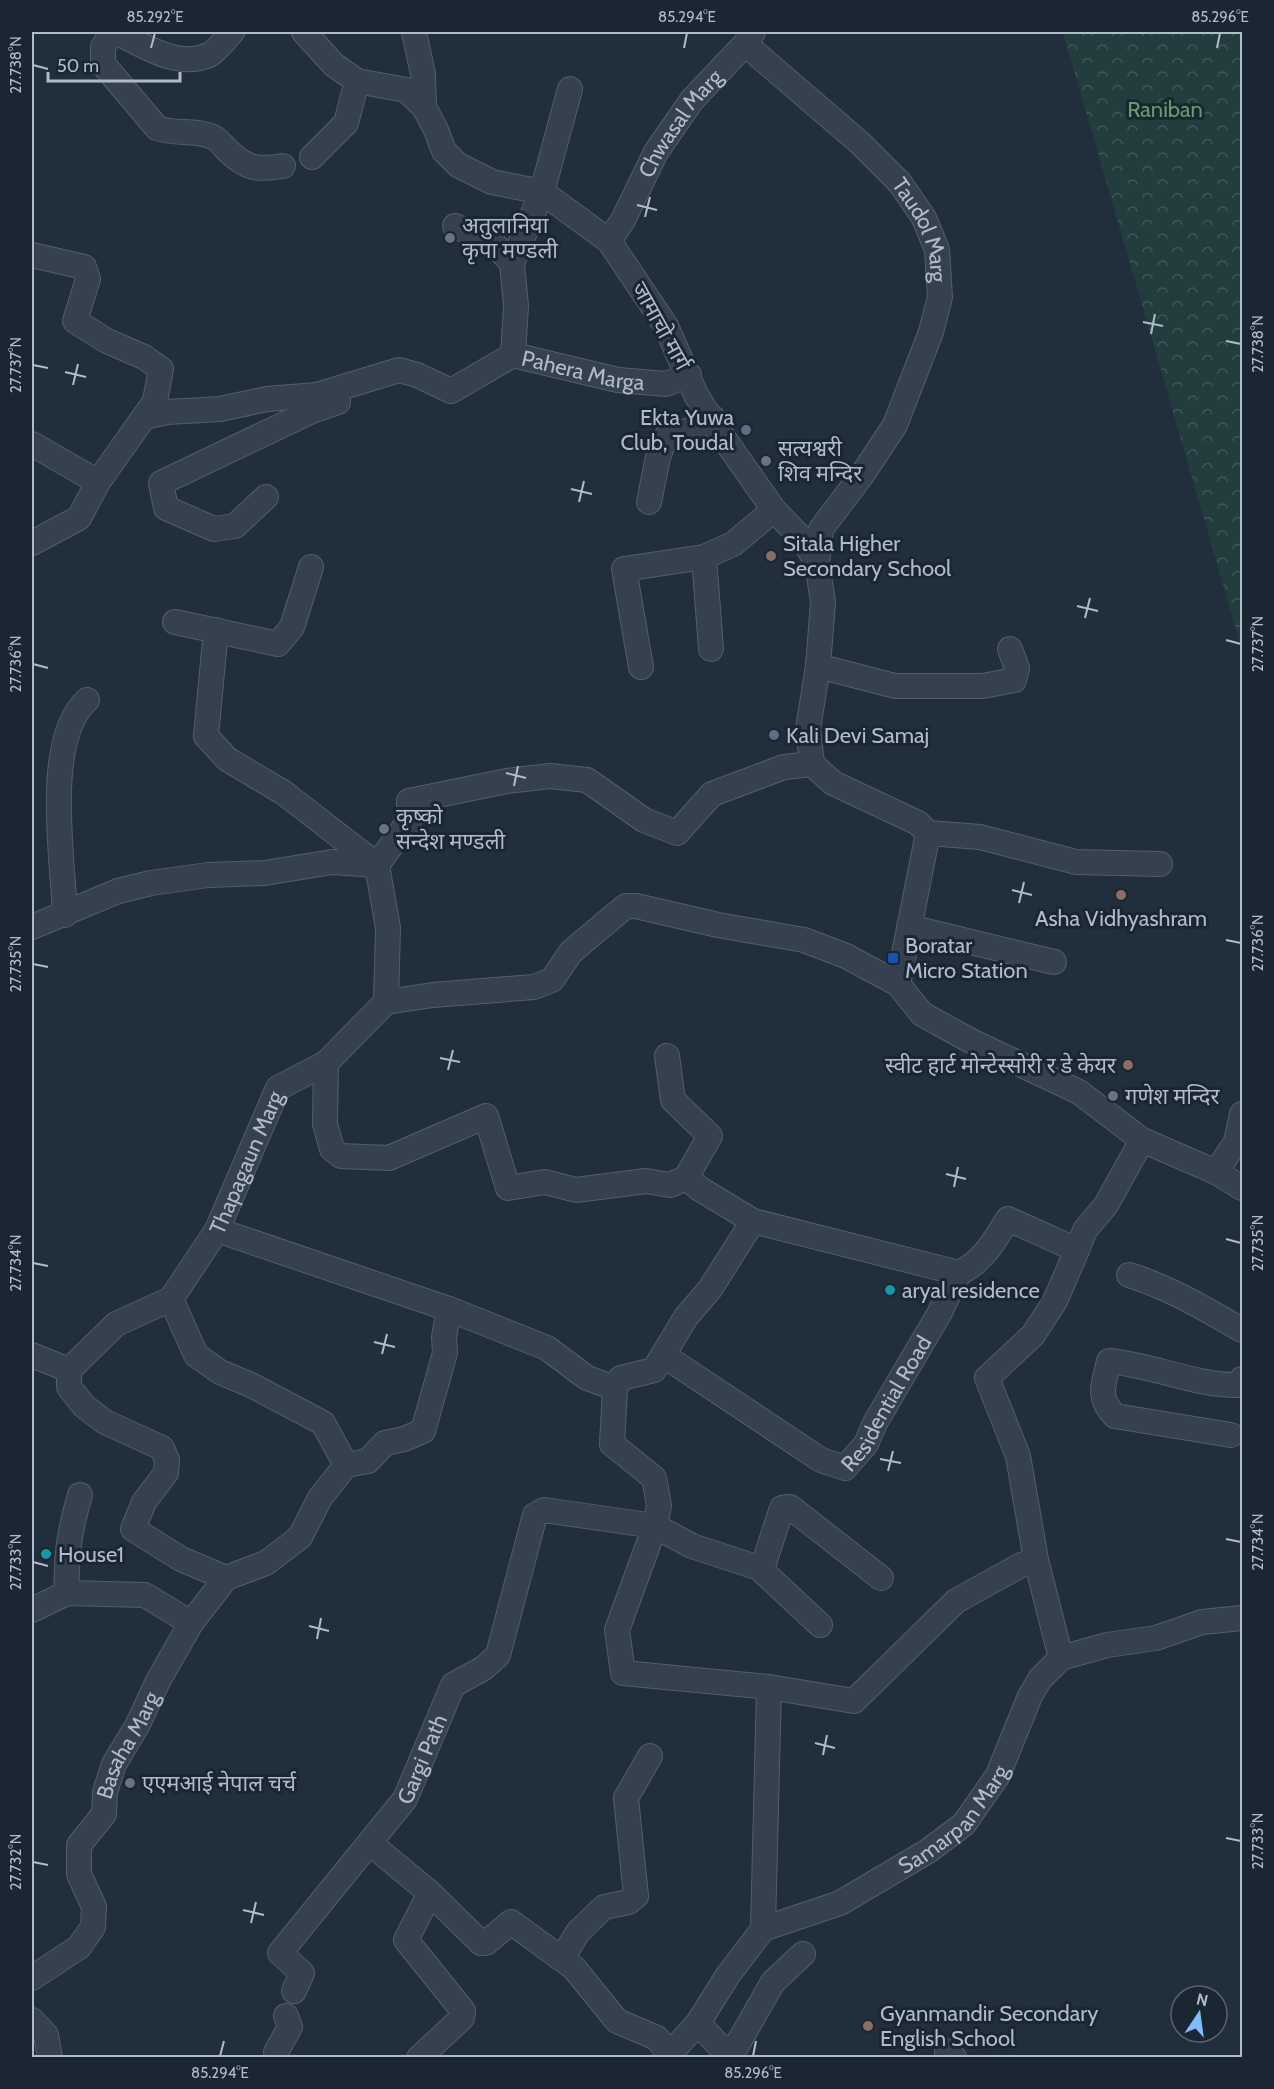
<svg xmlns="http://www.w3.org/2000/svg" width="1274" height="2089" viewBox="0 0 1274 2089" font-family="Cabin,'Noto Sans Devanagari',sans-serif">
	<style>
		.forest { fill: url(#forest-crowns) }
		.lines { fill: none; stroke-linecap: round; stroke-linejoin: round }
		.minor-casing { stroke: #535e6b; stroke-width: 26 }
		.minor { stroke: #35414d; stroke-width: 24 }
		.ticks { fill: none; stroke: #b0bbc9; stroke-width: 2 }
		.worship-dot { fill: #6b7280; stroke: #1a2632; stroke-width: 2 }
		.service-dot { fill: #5c6f8a; stroke: #1a2632; stroke-width: 2 }
		.education-dot { fill: #8d6e63; stroke: #1a2632; stroke-width: 2 }
		.transit-dot { fill: #1a4fb4; stroke: #1a2632; stroke-width: 2 }
		.culture-dot { fill: #0f9aa8; stroke: #1a2632; stroke-width: 2 }
		.labels { text-anchor: middle; dominant-baseline: central; stroke-width: 6; stroke-linejoin: round; paint-order: stroke }
		.park-label { font-size: 22px; fill: #659b6d; stroke: #1a2632 }
		.street-label { font-size: 22px; fill: #b0bbc9; stroke: #1a2632 }
		.poi-label { font-size: 22px; fill: #b0bbc9; stroke: #1a2632; text-anchor: start }
		.neatline { fill: none; stroke: #b0bbc9; stroke-width: 2 }
		.ticks-label { font-size: 15px; text-anchor: middle; fill: #b0bbc9 }
	</style>
	<defs>
		<pattern id="forest-crowns" width="20" height="18" patternUnits="userSpaceOnUse" patternTransform="scale(1.5)"><rect width="20" height="18" fill="#233d3e"/><path d="M2 6a3 3 0 1 1 6 0M12 15a3 3 0 1 1 6 0" fill="none" stroke="#405759"/></pattern>
	</defs>
	<rect width="100%" height="100%" fill="#212f3d"/>
	<!-- forest -->
	<polygon class="forest" points="1063,32 1242,32 1242,650"/>
	<g class="lines">
		<defs>
			<g id="minor">
				<path d="M 112,32 L 103,47 L 103,64 L 157,128 C 175,135 195,129 213,137 C 218,139 223,146 227,150 C 247,169 256,170 283,166"/>
				<path d="M 116,32 C 143,45 177,69 209,55 C 217,51 226,38 232,32"/>
				<polyline points="304,32 334,65 357,81 406,90 424,107 436,130 444,151 458,165 492,182 542,192 609,241 666,326 696,395 718,430 774,510 804,541 817,563 823,602 818,666 808,729 812,764"/>
				<polyline points="414,32 423,74 424,107"/>
				<path id="s1" d="M 745,44 L 860,143 L 900,183 L 924,218 L 937,250 L 940,297 L 931,332 L 895,425 L 862,475 L 821,529 L 817,563"/>
				<polyline points="312,157 346,123 357,81"/>
				<polyline points="455,226 494,244 512,263"/>
				<path id="s2" d="M 609,241 L 623,220 L 656,152 L 692,100 L 745,44 L 753,32"/>
				<polyline points="32,255 84,267 88,279 75,321 107,341 144,357 161,369 155,401 144,417"/>
				<polyline points="513,355 516,306 512,263 542,192 570,89"/>
				<polyline points="32,444 98,482"/>
				<polyline points="266,497 235,526 214,529 166,508 161,483 312,411 338,402"/>
				<polyline points="649,502 658,457 666,437 690,430 713,418"/>
				<path id="s3" d="M 32,543 L 79,518 L 98,482 L 144,417 L 167,412 L 220,409 L 267,399 L 317,395 L 399,370 L 417,375 L 451,391 L 513,355 L 618,380 L 666,384 L 689,375"/>
				<polyline points="175,622 278,644 292,627 311,567"/>
				<polyline points="216,630 206,736 227,759 284,793 377,865"/>
				<polyline points="711,649 704,557 733,544 774,510"/>
				<polyline points="818,666 895,686 983,686 1014,680 1017,668 1010,649"/>
				<polyline points="641,667 624,569 704,557"/>
				<polyline points="812,764 833,783 918,823 928,833 898,984 922,1014 971,1041 1079,1092 1142,1140 1216,1172 1242,1188"/>
				<polyline points="928,833 980,837 1076,862 1160,864"/>
				<path d="M 65,915 C 63,860 43,740 87,700"/>
				<polyline points="32,927 118,891 151,883 208,875 265,873 332,862 377,865"/>
				<polyline points="909,927 1054,962"/>
				<polyline points="386,1002 433,995 534,987 552,980 571,952 615,915 626,906 636,906 718,925 804,940 846,956 898,984"/>
				<polyline points="667,1056 673,1100 710,1136 686,1178"/>
				<polyline points="326,1063 325,1124 332,1149 341,1156 389,1158 486,1116 508,1188 545,1182 576,1190 646,1181 670,1185 686,1178 700,1189 753,1221"/>
				<polyline points="1216,1172 1236,1142 1242,1114"/>
				<polyline points="217,1230 449,1309 547,1348 587,1378 615,1388"/>
				<path d="M 1129,1275 C 1171,1288 1205,1309 1242,1330"/>
				<polyline points="171,1299 196,1355 220,1372 251,1385 323,1423 346,1465"/>
				<polyline points="32,1355 69,1370"/>
				<path id="s4" d="M 663,1355 L 821,1460 L 845,1468 L 866,1444 L 875,1423 L 939,1314 L 959,1273"/>
				<path d="M 1231,1435 L 1115,1416 C 1096,1397 1104,1384 1109,1361 C 1153,1365 1196,1386 1240,1385 L 1242,1379"/>
				<path d="M 1036,1560 L 1021,1565 L 956,1601 L 854,1701 L 769,1687 L 623,1673 L 617,1630 L 655,1526 L 659,1505 L 654,1478 L 612,1444 L 615,1388 L 621,1378 L 654,1370 L 686,1317 L 710,1289 L 753,1221 L 959,1273 C 984,1261 994,1241 1008,1219 L 1077,1250 L 1085,1230 L 1106,1205 L 1142,1140"/>
				<polyline points="759,1568 820,1625"/>
				<path id="s5" d="M 226,1578 L 181,1559 L 133,1529 L 144,1502 L 166,1473 L 167,1460 L 162,1448 L 105,1422 L 84,1406 L 69,1387 L 69,1370 L 116,1324 L 171,1299 L 217,1230 L 278,1088 L 326,1063 L 386,1002 L 388,928 L 377,865 L 409,821 L 409,801 L 507,781 L 550,776 L 587,780 L 644,820 L 677,833 L 712,794 L 784,767 L 812,764"/>
				<path d="M 67,1593 C 65,1558 70,1529 80,1495"/>
				<polyline points="32,1610 67,1593 145,1595 191,1623"/>
				<polyline points="1061,1658 1036,1560 1018,1456 987,1378 1033,1335 1055,1301 1077,1250"/>
				<polyline points="650,1756 626,1798 636,1896 629,1902 604,1907 578,1932 566,1952 559,1957 574,1968 617,2021 657,2038 672,2058"/>
				<polyline points="371,1844 430,1893 406,1940 463,2011 462,2018 419,2058"/>
				<polyline points="430,1893 481,1943 486,1943 511,1922 559,1957"/>
				<polyline points="763,1929 769,1687"/>
				<path id="s6" d="M 32,1978 L 79,1947 L 93,1927 L 94,1907 L 79,1874 L 79,1845 L 104,1814 L 105,1792 L 114,1764 L 137,1726 L 158,1681 L 191,1623 L 226,1578 L 266,1563 L 300,1537 L 320,1498 L 346,1465 L 368,1461 L 385,1443 L 404,1439 L 423,1431 L 445,1353 L 444,1337 L 449,1309"/>
				<path id="s7" d="M 294,1991 L 302,1973 L 280,1953 L 405,1799 L 453,1685 L 484,1668 L 498,1655 L 535,1515 L 544,1510 L 655,1526 L 692,1546 L 759,1568 L 763,1566 L 782,1508 L 790,1507 L 881,1578"/>
				<polyline points="32,2020 46,2035 50,2058"/>
				<polyline points="698,2023 722,2049 736,2047 773,1982 803,1954"/>
				<polyline points="947,2051 954,2058"/>
				<polyline points="276,2052 290,2027 286,2016"/>
				<path id="s8" d="M 666,2058 L 698,2023 L 728,1975 L 763,1929 L 840,1903 L 928,1851 L 964,1824 L 998,1775 L 1030,1696 L 1040,1679 L 1061,1658 L 1107,1645 L 1156,1638 L 1202,1622 L 1242,1618"/>
			</g>
		</defs>
		<!-- minor casing -->
		<use href="#minor" class="minor-casing"/>
		<!-- minor -->
		<use href="#minor" class="minor"/>
	</g>
	<!-- ticks -->
	<path class="ticks" d="M 151,48 L 155,33M 684,48 L 687,33M 1217,48 L 1220,33M 33,65 L 48,69M 637,205 L 657,210M 645,217 L 650,197M 1143,322 L 1163,326M 1151,334 L 1155,314M 1226,341 L 1241,344M 33,365 L 48,368M 65,372 L 86,377M 73,385 L 78,364M 571,489 L 592,494M 579,502 L 584,481M 1077,606 L 1098,611M 1085,618 L 1090,598M 1226,640 L 1241,644M 33,664 L 48,668M 506,773 L 526,778M 514,786 L 518,766M 1012,890 L 1032,895M 1019,903 L 1024,882M 1226,940 L 1241,943M 33,964 L 48,967M 440,1058 L 460,1062M 448,1070 L 453,1050M 946,1174 L 966,1179M 954,1187 L 958,1167M 1226,1239 L 1241,1243M 33,1263 L 48,1266M 374,1342 L 395,1347M 382,1354 L 387,1334M 880,1459 L 901,1463M 888,1471 L 893,1451M 1226,1539 L 1241,1542M 33,1562 L 48,1566M 309,1626 L 329,1631M 317,1639 L 321,1618M 815,1743 L 835,1748M 823,1755 L 827,1735M 1226,1838 L 1241,1841M 33,1862 L 48,1865M 243,1910 L 264,1915M 251,1923 L 256,1902M 220,2056 L 224,2041M 753,2056 L 756,2041"/>
	<!-- markers -->
	<g class="worship-dot">
		<circle cx="450" cy="238" r="6"/>
		<circle cx="766" cy="461" r="6"/>
		<circle cx="384" cy="829" r="6"/>
		<circle cx="1113" cy="1096" r="6"/>
		<circle cx="130" cy="1783" r="6"/>
	</g>
	<g class="service-dot">
		<circle cx="746" cy="430" r="6"/>
		<circle cx="774" cy="735" r="6"/>
	</g>
	<g class="education-dot">
		<circle cx="771" cy="556" r="6"/>
		<circle cx="1121" cy="895" r="6"/>
		<circle cx="1128" cy="1065" r="6"/>
		<circle cx="868" cy="2026" r="6"/>
	</g>
	<rect class="transit-dot" x="887" y="952" width="12" height="12" rx="3"/>
	<g class="culture-dot">
		<circle cx="890" cy="1290" r="6"/>
		<circle cx="46" cy="1554" r="6"/>
	</g>
	<g class="labels">
		<!-- park labels -->
		<g class="park-label">
			<text x="1165" y="109">Raniban</text>
		</g>
		<!-- street labels -->
		<g class="street-label">
			<text stroke="none"><textPath href="#s2" startOffset="138">Chwasal Marg</textPath></text>
			<text stroke="none"><textPath href="#s1" startOffset="261">Taudol Marg</textPath></text>
			<text transform="translate(661 326) rotate(61)">जामाचो मार्ग</text>
			<text stroke="none"><textPath href="#s3" startOffset="634">Pahera Marga</textPath></text>
			<text stroke="none"><textPath href="#s5" startOffset="610">Thapagaun Marg</textPath></text>
			<text stroke="none"><textPath href="#s4" startOffset="292">Residential Road</textPath></text>
			<text stroke="none"><textPath href="#s6" startOffset="280">Basaha Marg</textPath></text>
			<text stroke="none"><textPath href="#s7" startOffset="291">Gargi Path</textPath></text>
			<text stroke="none"><textPath href="#s8" startOffset="386">Samarpan Marg</textPath></text>
		</g>
		<!-- poi labels -->
		<g class="poi-label">
			<text x="462" y="225">अतुलानिया<tspan x="462" dy="25">कृपा मण्डली</tspan></text>
			<text x="734" y="417" text-anchor="end">Ekta Yuwa<tspan x="734" dy="25">Club, Toudal</tspan></text>
			<text x="778" y="448">सत्यश्वरी<tspan x="778" dy="25">शिव मन्दिर</tspan></text>
			<text x="783" y="543">Sitala Higher<tspan x="783" dy="25">Secondary School</tspan></text>
			<text x="786" y="735">Kali Devi Samaj</text>
			<text x="396" y="816">कृष्को<tspan x="396" dy="25">सन्देश मण्डली</tspan></text>
			<text x="1121" y="918" text-anchor="middle">Asha Vidhyashram</text>
			<text x="905" y="945">Boratar<tspan x="905" dy="25">Micro Station</tspan></text>
			<text x="1116" y="1065" text-anchor="end">स्वीट हार्ट मोन्टेस्सोरी र डे केयर</text>
			<text x="1125" y="1096">गणेश मन्दिर</text>
			<text x="902" y="1290">aryal residence</text>
			<text x="58" y="1554">House1</text>
			<text x="142" y="1783">एएमआई नेपाल चर्च</text>
			<text x="880" y="2013">Gyanmandir Secondary<tspan x="880" dy="25">English School</tspan></text>
		</g>
	</g>
	<!-- border -->
	<rect width="1274" height="2089" fill="none" stroke="#1a2632" stroke-width="66"/>
	<!-- north arrow -->
	<g transform="translate(1199 2014) rotate(13)"><circle r="28" fill="#1a2632" stroke="#56626e" stroke-width="1.5"/>
	<path d="M0-4.5L10 22L0 15L-10 22Z" fill="#7fbbff"/>
	<text y="-9" font-size="16" font-weight="bold" text-anchor="middle" fill="#b0bbc9">N</text>
	</g>
	<!-- scale -->
	<path d="M48 72v9h132v-9" fill="none" stroke="#b0bbc9" stroke-width="3"/>
	<text x="57" y="72" font-size="18" fill="#b0bbc9" stroke="#1a2632" stroke-width="4.5" paint-order="stroke">50 m</text>
	<rect x="33" y="33" width="1208" height="2023" class="neatline"/>
	<g class="ticks-label">
		<text x="155" y="22">85.292°E</text>
		<text x="687" y="22">85.294°E</text>
		<text x="1220" y="22">85.296°E</text>
		<text transform="translate(16 65) rotate(-90)" y="5">27.738°N</text>
		<text transform="translate(1258 344) rotate(-90)" y="5">27.738°N</text>
		<text transform="translate(16 365) rotate(-90)" y="5">27.737°N</text>
		<text transform="translate(1258 644) rotate(-90)" y="5">27.737°N</text>
		<text transform="translate(16 664) rotate(-90)" y="5">27.736°N</text>
		<text transform="translate(1258 943) rotate(-90)" y="5">27.736°N</text>
		<text transform="translate(16 964) rotate(-90)" y="5">27.735°N</text>
		<text transform="translate(1258 1243) rotate(-90)" y="5">27.735°N</text>
		<text transform="translate(16 1263) rotate(-90)" y="5">27.734°N</text>
		<text transform="translate(1258 1542) rotate(-90)" y="5">27.734°N</text>
		<text transform="translate(16 1562) rotate(-90)" y="5">27.733°N</text>
		<text transform="translate(1258 1841) rotate(-90)" y="5">27.733°N</text>
		<text transform="translate(16 1862) rotate(-90)" y="5">27.732°N</text>
		<text x="220" y="2078">85.294°E</text>
		<text x="753" y="2078">85.296°E</text>
	</g>
</svg>
